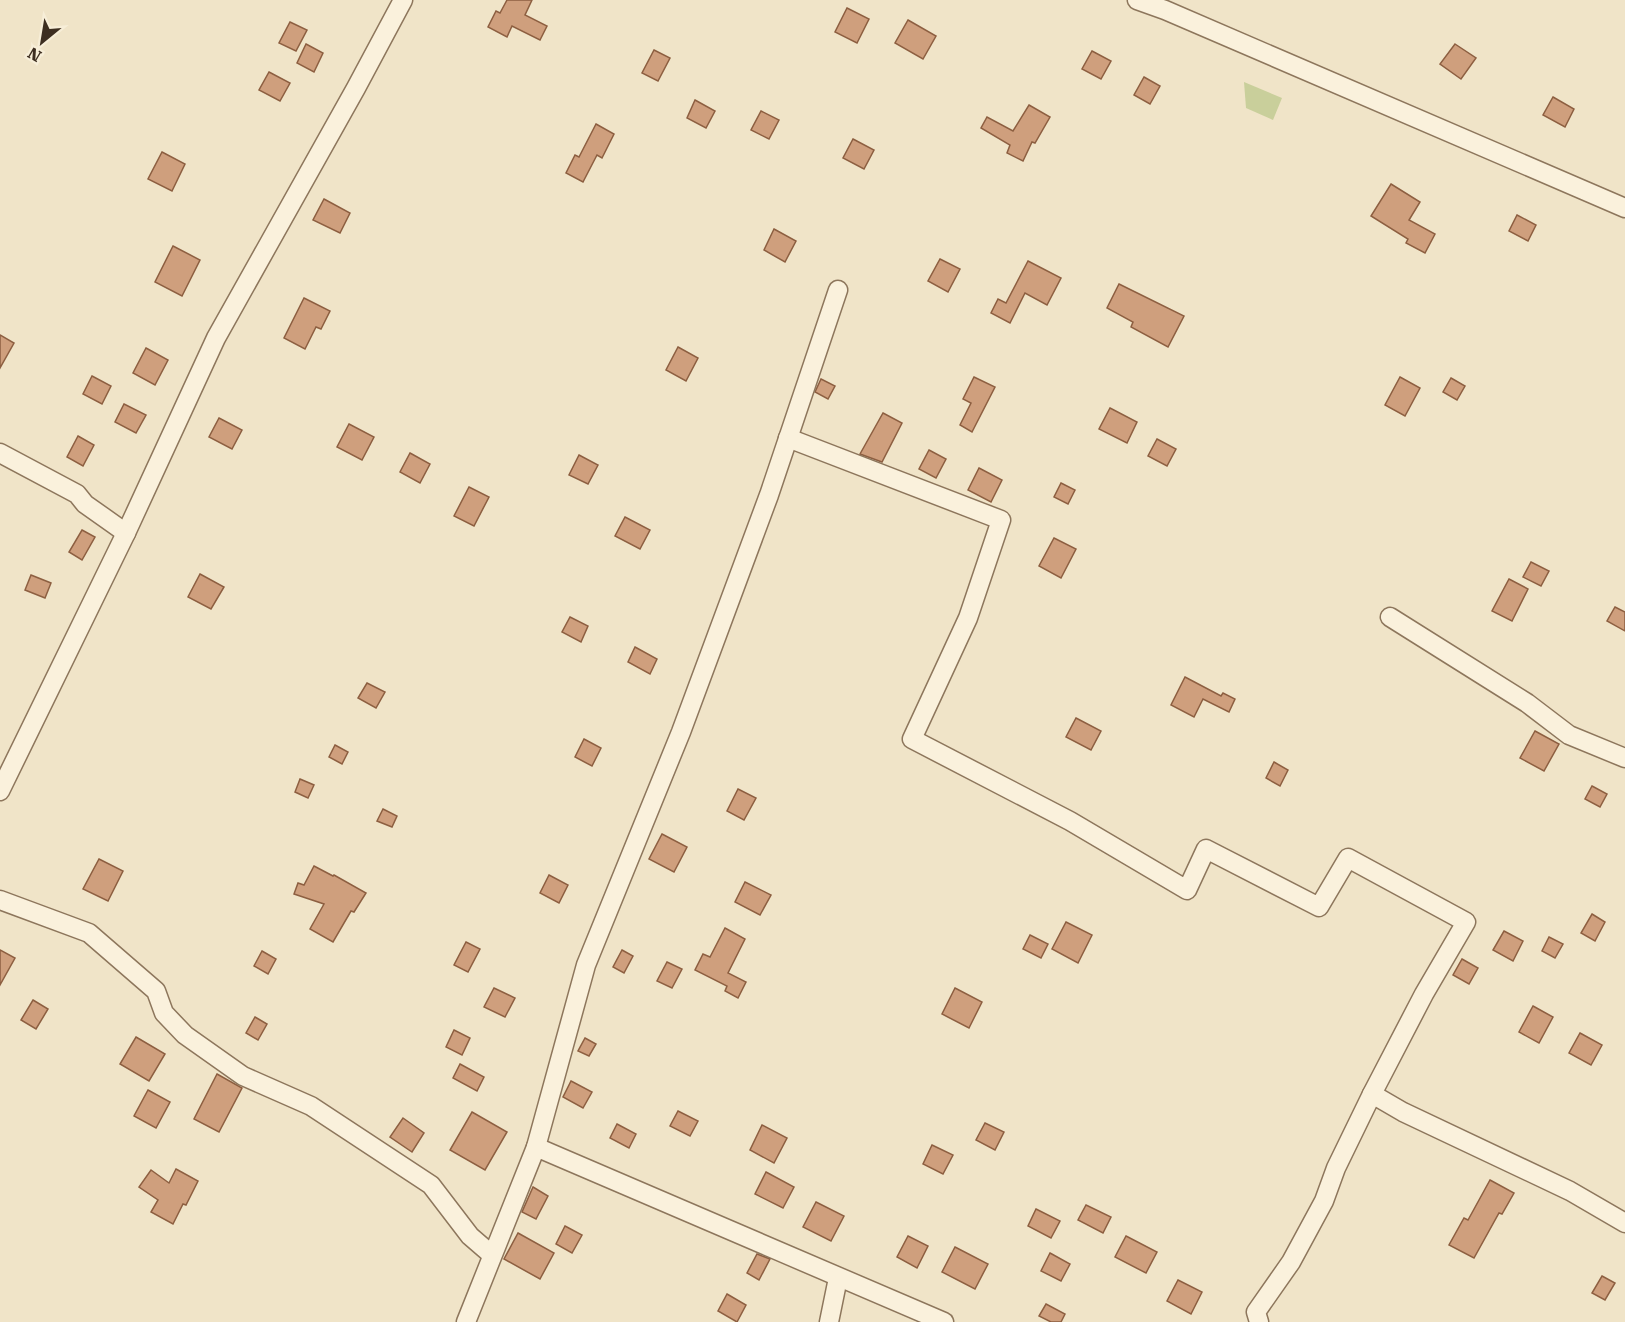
<svg xmlns="http://www.w3.org/2000/svg" width="1625" height="1322" viewBox="0 0 1625 1322" font-family="'Roboto Serif',serif">
	<style>
		.green { fill: #c9cf9b }
		.building { fill: #cf9f7d; stroke: #8d5f41; stroke-width: 1.5 }
		.lines { fill: none; stroke-linecap: round; stroke-linejoin: round }
		.minor-casing { stroke: #8d765c; stroke-width: 21 }
		.minor { stroke: #faf1dc; stroke-width: 18 }
	</style>
	<rect width="100%" height="100%" fill="#f0e4c8"/>
	<!-- green -->
	<polygon class="green" points="1244,82 1282,98 1273,120 1246,108"/>
	<!-- building -->
	<g class="building">
		<polygon points="507,0 532,0 525,15 547,26 540,40 512,26 507,37 488,27 496,11 500,13"/>
		<polygon points="847,8 869,19 857,43 835,32"/>
		<polygon points="908,20 936,36 923,59 895,43"/>
		<polygon points="290,22 307,30 296,51 279,43"/>
		<polygon points="306,44 323,53 314,72 297,63"/>
		<polygon points="1455,44 1476,58 1461,79 1440,64"/>
		<polygon points="654,50 670,58 658,81 642,73"/>
		<polygon points="1092,51 1111,61 1101,79 1082,69"/>
		<polygon points="269,72 290,83 280,101 259,90"/>
		<polygon points="1144,77 1160,86 1150,104 1134,95"/>
		<polygon points="1553,97 1574,109 1565,127 1543,115"/>
		<polygon points="695,100 715,111 706,128 687,118"/>
		<polygon points="1029,105 1050,117 1035,143 1032,142 1023,161 1007,153 1010,145 981,128 987,117 1013,131"/>
		<polygon points="761,111 779,120 769,139 751,130"/>
		<polygon points="596,124 614,134 602,158 597,155 583,182 566,173 575,155 579,157"/>
		<polygon points="853,139 874,150 864,169 843,158"/>
		<polygon points="162,152 185,164 172,191 148,179"/>
		<polygon points="1391,184 1420,202 1409,220 1435,234 1425,253 1406,243 1408,239 1371,216"/>
		<polygon points="324,199 350,213 340,233 313,220"/>
		<polygon points="1517,215 1536,225 1528,241 1509,231"/>
		<polygon points="774,229 796,241 785,262 764,250"/>
		<polygon points="173,246 200,260 182,296 155,282"/>
		<polygon points="940,259 960,269 948,292 928,281"/>
		<polygon points="1028,261 1061,278 1047,305 1025,293 1010,323 991,313 998,299 1006,303"/>
		<polygon points="1119,284 1184,316 1168,347 1131,327 1133,322 1107,308"/>
		<polygon points="304,298 330,311 321,329 316,327 305,349 284,338"/>
		<polygon points="0,335 14,343 0,368"/>
		<polygon points="678,347 698,358 686,381 666,370"/>
		<polygon points="146,348 168,360 155,385 133,373"/>
		<polygon points="92,376 111,386 102,404 83,394"/>
		<polygon points="974,377 995,387 972,432 960,425 971,403 963,399"/>
		<polygon points="1400,377 1420,388 1405,416 1385,405"/>
		<polygon points="1451,378 1465,386 1457,400 1443,392"/>
		<polygon points="821,379 835,386 828,399 815,392"/>
		<polygon points="124,404 146,415 136,433 115,422"/>
		<polygon points="1110,408 1137,422 1127,443 1099,429"/>
		<polygon points="883,413 902,423 882,462 860,454"/>
		<polygon points="219,418 242,430 232,449 209,437"/>
		<polygon points="349,424 374,437 362,460 337,447"/>
		<polygon points="78,436 94,445 83,466 67,457"/>
		<polygon points="1157,439 1176,449 1167,466 1148,456"/>
		<polygon points="929,450 946,459 936,478 919,469"/>
		<polygon points="410,453 430,464 420,483 400,472"/>
		<polygon points="579,455 598,465 588,484 569,475"/>
		<polygon points="979,468 1002,480 991,502 968,490"/>
		<polygon points="1061,483 1075,490 1068,504 1054,497"/>
		<polygon points="469,487 489,497 474,526 454,516"/>
		<polygon points="625,517 650,530 640,549 615,536"/>
		<polygon points="82,530 95,537 82,560 69,552"/>
		<polygon points="1054,538 1076,549 1061,578 1039,566"/>
		<polygon points="1531,562 1549,571 1541,586 1523,577"/>
		<polygon points="200,574 224,587 211,609 188,597"/>
		<polygon points="31,575 51,583 45,598 25,590"/>
		<polygon points="1509,579 1528,589 1512,621 1492,611"/>
		<polygon points="1615,607 1625,612 1625,631 1607,621"/>
		<polygon points="570,617 588,626 581,642 562,632"/>
		<polygon points="635,647 657,659 650,674 628,662"/>
		<polygon points="1185,677 1221,696 1223,693 1235,699 1229,712 1203,699 1194,717 1171,705"/>
		<polygon points="367,683 385,692 376,708 358,698"/>
		<polygon points="1076,718 1101,731 1091,750 1066,737"/>
		<polygon points="1535,731 1559,744 1544,771 1520,758"/>
		<polygon points="584,739 601,748 592,766 575,757"/>
		<polygon points="335,745 348,752 342,764 329,757"/>
		<polygon points="1274,762 1288,770 1280,786 1266,778"/>
		<polygon points="300,779 314,785 308,798 295,792"/>
		<polygon points="1592,786 1607,794 1600,807 1585,799"/>
		<polygon points="738,789 756,798 744,820 727,811"/>
		<polygon points="383,809 397,816 392,827 377,821"/>
		<polygon points="662,834 687,847 674,872 649,859"/>
		<polygon points="99,859 123,871 108,901 83,889"/>
		<polygon points="314,866 333,876 334,875 366,893 354,912 351,911 333,942 310,929 324,904 294,894 298,883 304,885"/>
		<polygon points="549,875 568,885 559,903 540,893"/>
		<polygon points="745,882 771,895 760,915 735,902"/>
		<polygon points="1592,914 1605,922 1595,941 1581,933"/>
		<polygon points="1066,922 1092,935 1078,963 1052,949"/>
		<polygon points="725,928 745,939 728,973 746,982 738,998 725,991 727,986 695,970 703,954 710,957"/>
		<polygon points="1504,931 1523,941 1513,961 1493,950"/>
		<polygon points="1030,935 1048,944 1041,958 1023,949"/>
		<polygon points="1549,937 1563,944 1555,958 1542,951"/>
		<polygon points="466,942 480,949 468,972 454,965"/>
		<polygon points="0,950 15,958 0,985"/>
		<polygon points="622,950 633,956 624,973 613,967"/>
		<polygon points="262,951 276,959 268,974 254,966"/>
		<polygon points="1462,959 1478,968 1469,984 1453,975"/>
		<polygon points="667,962 682,969 672,988 657,981"/>
		<polygon points="494,988 515,998 505,1017 484,1007"/>
		<polygon points="955,988 982,1002 969,1028 942,1014"/>
		<polygon points="33,1000 48,1009 36,1029 21,1020"/>
		<polygon points="1533,1006 1553,1017 1539,1043 1519,1032"/>
		<polygon points="255,1017 267,1024 258,1040 246,1033"/>
		<polygon points="454,1030 470,1038 462,1055 446,1047"/>
		<polygon points="1580,1033 1602,1045 1591,1065 1569,1053"/>
		<polygon points="136,1037 165,1054 149,1081 120,1064"/>
		<polygon points="585,1038 596,1044 589,1056 578,1051"/>
		<polygon points="460,1064 484,1077 477,1091 453,1078"/>
		<polygon points="217,1074 242,1088 219,1132 194,1119"/>
		<polygon points="571,1081 592,1092 583,1108 563,1097"/>
		<polygon points="148,1090 170,1102 156,1128 134,1116"/>
		<polygon points="678,1111 698,1121 690,1136 670,1126"/>
		<polygon points="472,1112 507,1132 485,1170 450,1150"/>
		<polygon points="403,1118 424,1133 412,1152 390,1137"/>
		<polygon points="985,1123 1004,1132 995,1150 976,1140"/>
		<polygon points="617,1124 636,1134 629,1148 610,1138"/>
		<polygon points="762,1125 787,1138 774,1163 750,1150"/>
		<polygon points="932,1145 953,1155 943,1174 923,1164"/>
		<polygon points="176,1169 198,1181 186,1205 183,1204 173,1224 151,1212 158,1200 139,1187 151,1170 169,1183"/>
		<polygon points="766,1172 794,1187 783,1208 755,1194"/>
		<polygon points="1490,1180 1514,1193 1502,1214 1499,1213 1474,1258 1449,1245 1464,1218 1468,1220"/>
		<polygon points="533,1187 548,1196 536,1219 522,1212"/>
		<polygon points="816,1202 844,1216 831,1241 803,1227"/>
		<polygon points="1086,1205 1111,1217 1103,1233 1078,1220"/>
		<polygon points="1036,1209 1060,1221 1051,1238 1028,1226"/>
		<polygon points="565,1226 582,1235 572,1253 556,1244"/>
		<polygon points="518,1233 554,1253 540,1279 504,1259"/>
		<polygon points="908,1236 928,1246 917,1268 897,1257"/>
		<polygon points="1126,1236 1157,1252 1146,1273 1115,1257"/>
		<polygon points="955,1247 988,1264 975,1289 942,1272"/>
		<polygon points="1050,1253 1070,1264 1061,1281 1041,1271"/>
		<polygon points="757,1254 770,1259 759,1280 747,1273"/>
		<polygon points="1602,1276 1615,1283 1605,1300 1592,1293"/>
		<polygon points="1178,1280 1202,1292 1191,1314 1167,1301"/>
		<polygon points="727,1294 746,1305 737,1322 718,1311"/>
		<polygon points="1046,1304 1065,1314 1061,1322 1051,1322 1039,1316"/>
	</g>
	<g class="lines">
		<defs>
			<g id="minor">
				<polyline points="1137,0 1165,10 1625,208"/>
				<polyline points="788,438 1001,520 968,618 912,739 1070,821 1187,890 1206,849 1319,907 1348,858 1466,922 1424,994 1372,1094"/>
				<polyline points="0,453 77,494 85,504 126,533"/>
				<polyline points="1390,617 1527,703 1569,735 1625,758"/>
				<polyline points="0,791 126,533 216,338 356,88 403,0"/>
				<polyline points="0,900 89,933 156,991 164,1013 185,1035 243,1076 311,1106 431,1185 470,1236 492,1255"/>
				<polyline points="536,1147 586,965 681,732 769,495 838,290"/>
				<polyline points="466,1322 536,1147 944,1322"/>
				<polyline points="829,1322 838,1278"/>
				<polyline points="1259,1322 1256,1312 1291,1262 1324,1201 1336,1168 1372,1094 1403,1112 1570,1191 1625,1223"/>
			</g>
		</defs>
		<!-- minor casing -->
		<use href="#minor" class="minor-casing"/>
		<!-- minor -->
		<use href="#minor" class="minor"/>
	</g>
	<!-- north arrow -->
	<g transform="translate(42 42) rotate(210)" stroke="#f7eed8" stroke-width="4.5" paint-order="stroke">
	<path d="M0-4.5L10 22L0 15L-10 22Z" fill="#3d2e20"/>
	<text y="-9" font-size="16" font-weight="bold" text-anchor="middle" fill="#3d2e20">N</text>
	</g>
</svg>
